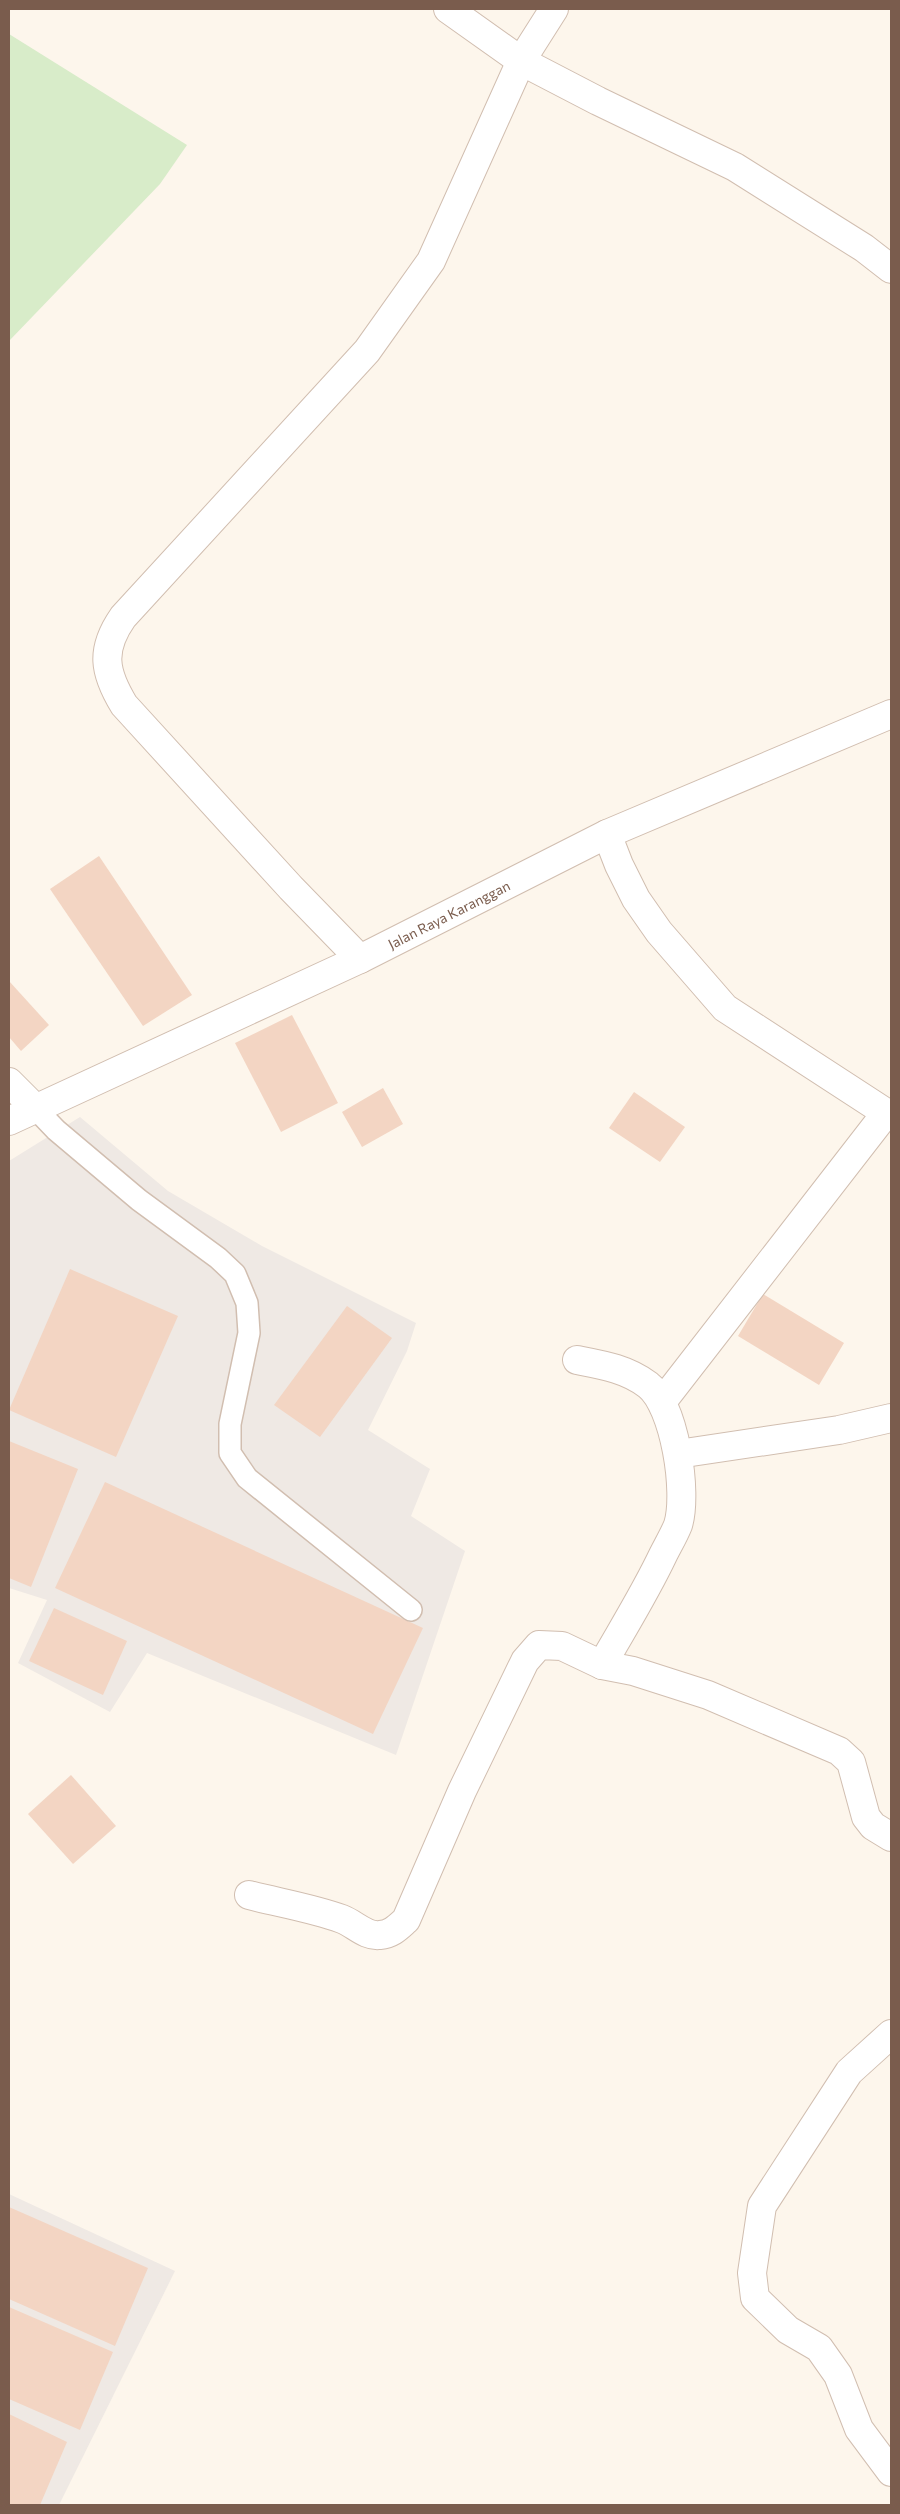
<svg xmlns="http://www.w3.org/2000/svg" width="900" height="2514" viewBox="0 0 900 2514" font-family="Commissioner,sans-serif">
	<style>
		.industrial { fill: #efe9e4 }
		.green { fill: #d8ecc9 }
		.building { fill: #f3d5c3 }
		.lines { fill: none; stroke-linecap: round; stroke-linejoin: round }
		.service-casing { stroke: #d1beb0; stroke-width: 24 }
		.minor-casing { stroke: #d1beb0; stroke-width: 30 }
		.tertiary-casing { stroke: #d1beb0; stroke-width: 30 }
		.service { stroke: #fff; stroke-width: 21 }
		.minor { stroke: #fff; stroke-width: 28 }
		.tertiary { stroke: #fff; stroke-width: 28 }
		.labels { text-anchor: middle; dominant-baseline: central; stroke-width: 4; stroke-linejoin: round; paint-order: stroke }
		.street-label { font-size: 14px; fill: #7a5c4d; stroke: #fffaf3 }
	</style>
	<rect width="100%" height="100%" fill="#fdf6ec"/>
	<!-- industrial -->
	<g class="industrial">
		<polygon points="80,1117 168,1191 262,1246 416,1323 407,1351 368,1430 430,1469 411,1516 465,1551 396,1755 147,1653 110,1712 18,1663 47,1600 9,1588 9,1161"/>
		<polygon points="9,2194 175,2271 59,2505 9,2505"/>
	</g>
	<!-- green -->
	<polygon class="green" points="9,34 187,145 160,184 9,341"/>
	<!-- building -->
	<g class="building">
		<polygon points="99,856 192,995 143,1026 50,889"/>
		<polygon points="9,981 49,1025 21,1051 9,1037"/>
		<polygon points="292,1015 338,1103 281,1132 235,1043"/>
		<polygon points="383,1088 403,1124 362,1147 342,1112"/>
		<polygon points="634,1092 685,1127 660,1162 609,1128"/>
		<polygon points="70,1269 178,1316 116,1457 9,1410"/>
		<polygon points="763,1294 844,1343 819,1385 738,1336"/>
		<polygon points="347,1306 392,1338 320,1437 274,1405"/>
		<polygon points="9,1441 78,1469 31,1587 9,1578"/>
		<polygon points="105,1482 423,1628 373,1734 55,1588"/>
		<polygon points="54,1608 127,1641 103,1695 29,1661"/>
		<polygon points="71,1775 116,1826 73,1864 28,1814"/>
		<polygon points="9,2207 148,2268 115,2346 9,2299"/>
		<polygon points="9,2307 113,2352 80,2430 9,2399"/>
		<polygon points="9,2414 67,2442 40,2505 9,2505"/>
	</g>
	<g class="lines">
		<defs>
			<polyline id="service" points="35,1108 56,1130 139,1200 218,1258 235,1274 247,1303 249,1333 230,1424 230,1453 247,1478 411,1610"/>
			<g id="minor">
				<polyline points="448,9 521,61 598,101 735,167 864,248 891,269"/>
				<polyline points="607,834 619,865 636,899 659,932 725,1008 891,1116"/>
				<path d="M 360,959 L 291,888 L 124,705 C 104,672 100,650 123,617 L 367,351 L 431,261 L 521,61 L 554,9"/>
				<polyline points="9,1082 35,1108"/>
				<path d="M 577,1360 C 603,1365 627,1369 648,1385 C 675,1406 688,1493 678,1525 C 674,1535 668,1545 663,1555 C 645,1593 623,1628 602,1665"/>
				<polyline points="662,1402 886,1113"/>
				<polyline points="678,1454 839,1430 891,1418"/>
				<path d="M 249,1895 C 280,1903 312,1908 342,1919 C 355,1924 366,1937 380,1935 C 392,1934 398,1927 406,1920 L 462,1791 L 525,1661 L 539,1645 L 562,1646 L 602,1665 L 633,1671 L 708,1695 L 839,1751 L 851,1762 L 866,1817 L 873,1826 L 891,1837"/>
				<polyline points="891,2034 849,2072 762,2206 752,2273 755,2298 788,2330 819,2348 838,2375 859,2429 891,2472"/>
			</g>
			<g id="tertiary">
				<path id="s1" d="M 9,1121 L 360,959 L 607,834 L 891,714"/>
			</g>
		</defs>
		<!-- service casing -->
		<use href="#service" class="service-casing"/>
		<!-- minor casing -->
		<use href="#minor" class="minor-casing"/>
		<!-- tertiary casing -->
		<use href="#tertiary" class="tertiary-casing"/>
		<!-- service -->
		<use href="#service" class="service"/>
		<!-- minor -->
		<use href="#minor" class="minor"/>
		<!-- tertiary -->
		<use href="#tertiary" class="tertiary"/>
	</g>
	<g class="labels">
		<!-- street labels -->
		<g class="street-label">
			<text stroke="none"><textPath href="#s1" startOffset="486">Jalan Raya Karanggan</textPath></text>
		</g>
	</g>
	<!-- border -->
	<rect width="900" height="2514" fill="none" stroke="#7a5c4d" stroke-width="20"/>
</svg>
